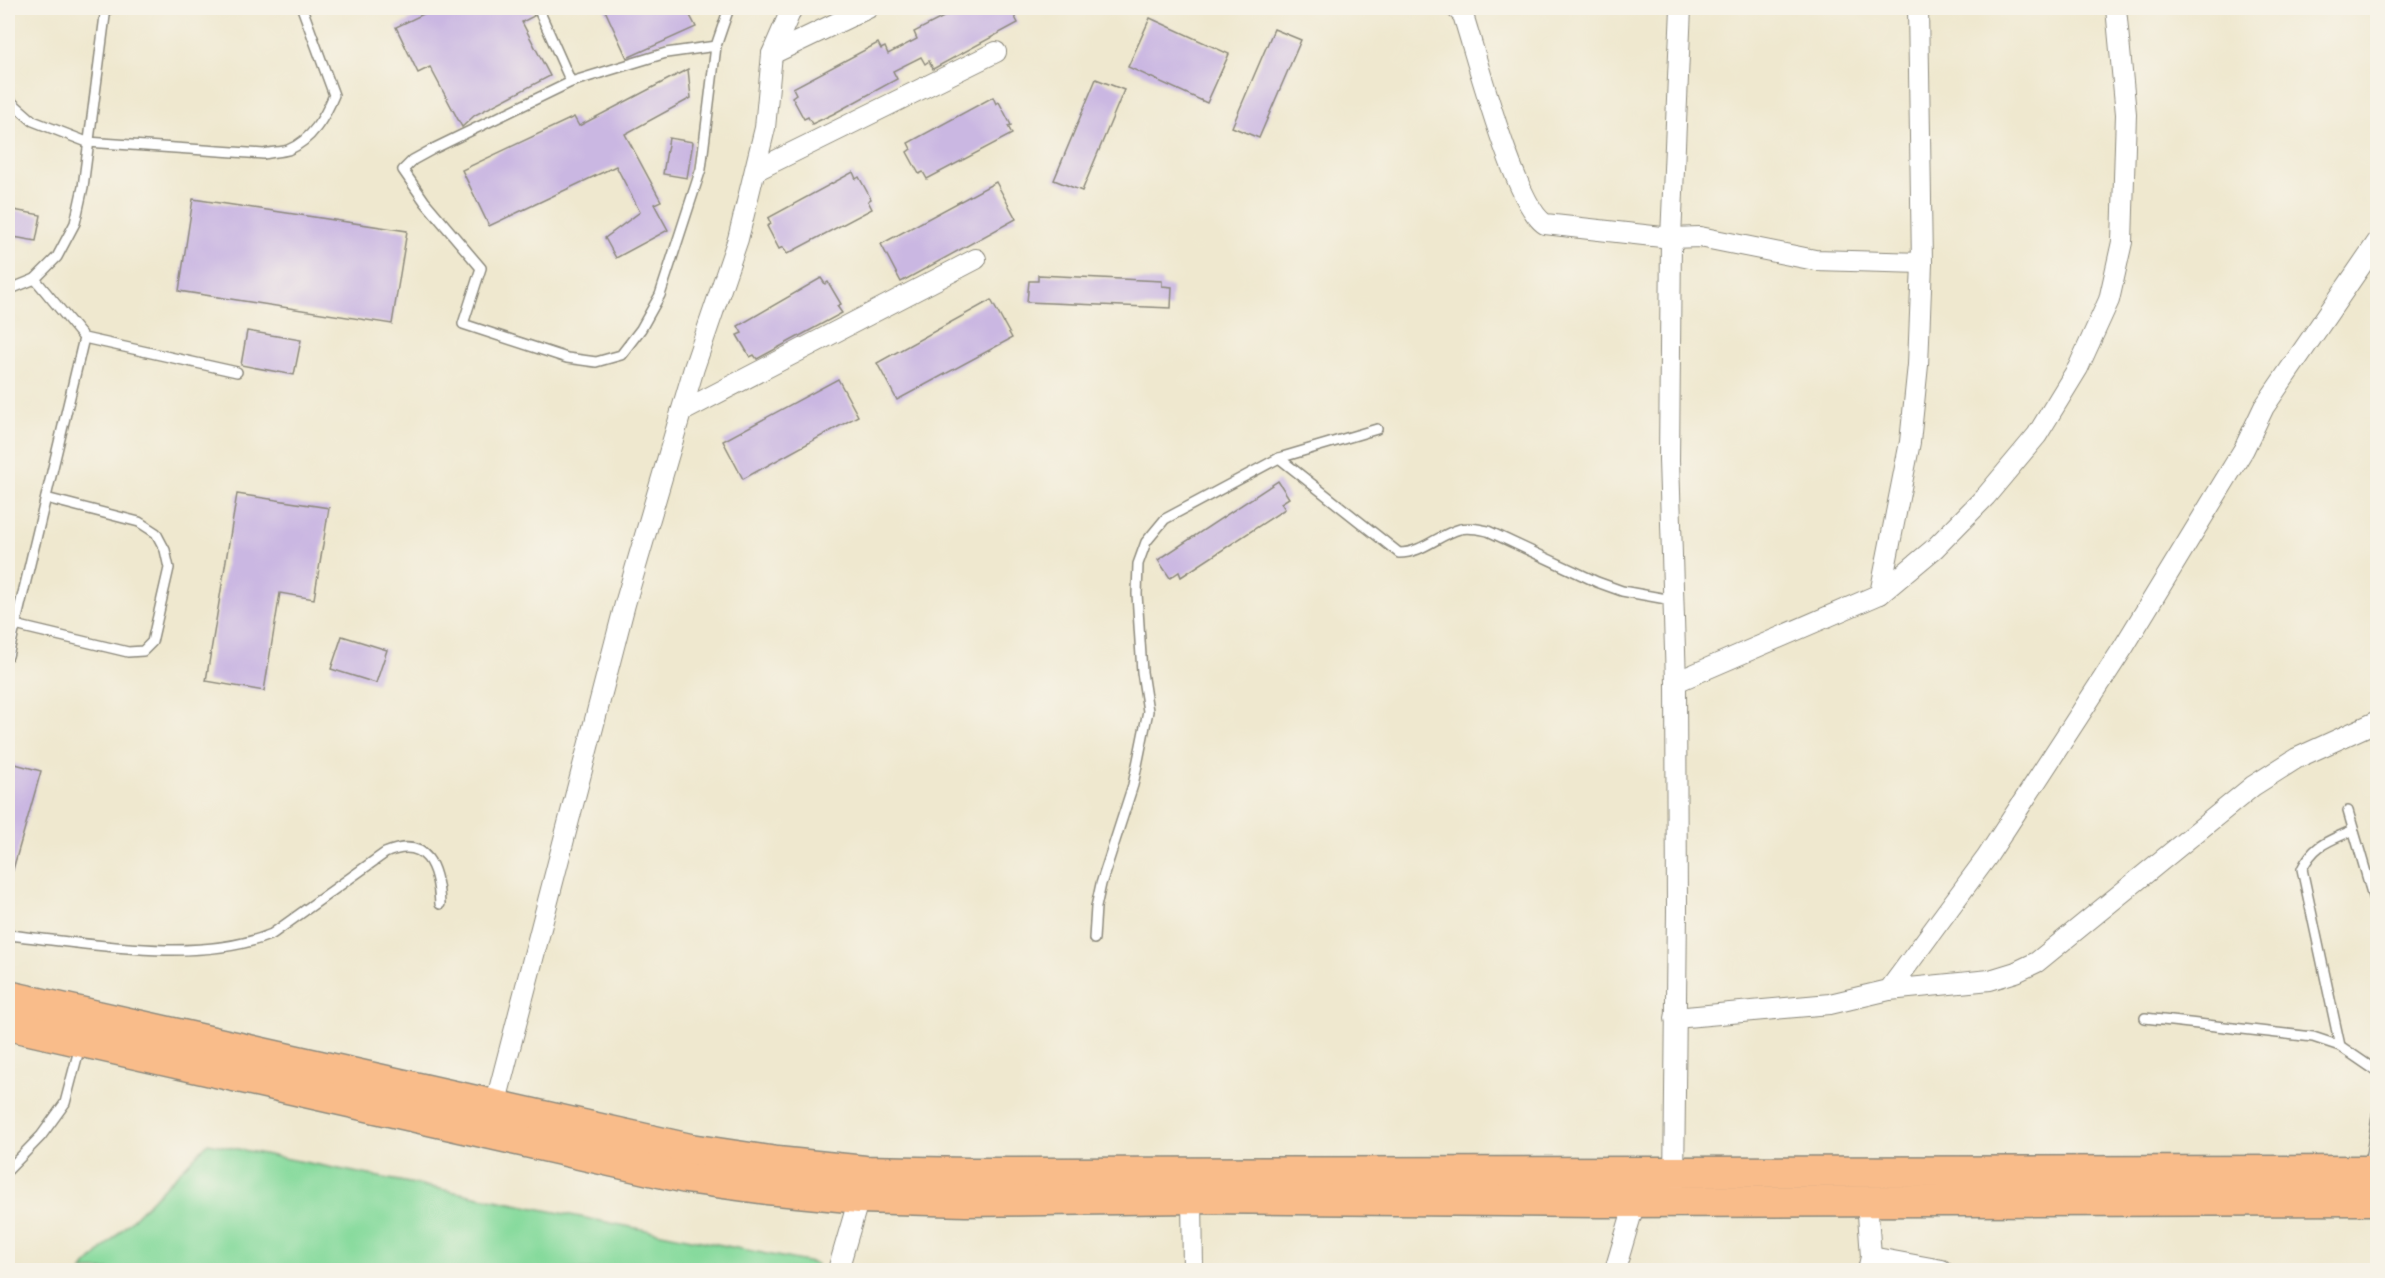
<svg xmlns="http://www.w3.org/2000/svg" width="2385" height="1278" viewBox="0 0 2385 1278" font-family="'Old Standard TT',serif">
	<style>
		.green { fill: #86da9c; stroke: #588264; stroke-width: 1.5 }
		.building { fill: #cab7e2 }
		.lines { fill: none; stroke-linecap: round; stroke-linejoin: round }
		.lane-casing { stroke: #8d8a7d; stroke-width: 12 }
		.street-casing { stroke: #8d8a7d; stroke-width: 22 }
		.primary-casing { stroke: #8d8a7d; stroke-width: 33 }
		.lane { stroke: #fff; stroke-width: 9 }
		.street { stroke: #fff; stroke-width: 20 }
		.primary { stroke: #f9bc8a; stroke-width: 30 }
	</style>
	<rect width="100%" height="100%" fill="#f7f3e8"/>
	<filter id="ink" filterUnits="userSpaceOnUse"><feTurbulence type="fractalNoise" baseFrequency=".0167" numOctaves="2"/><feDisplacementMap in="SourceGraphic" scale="12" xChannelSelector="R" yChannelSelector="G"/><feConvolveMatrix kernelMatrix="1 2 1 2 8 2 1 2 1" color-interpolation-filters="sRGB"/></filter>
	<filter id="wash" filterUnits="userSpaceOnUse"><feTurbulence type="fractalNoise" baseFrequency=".008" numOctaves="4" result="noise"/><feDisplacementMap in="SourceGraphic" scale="24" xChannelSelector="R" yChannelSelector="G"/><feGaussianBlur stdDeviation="1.35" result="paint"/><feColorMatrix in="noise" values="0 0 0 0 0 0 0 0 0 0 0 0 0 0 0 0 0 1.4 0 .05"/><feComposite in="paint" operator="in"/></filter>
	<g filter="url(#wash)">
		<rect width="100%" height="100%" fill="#efe8cf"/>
		<!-- green -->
		<polygon class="green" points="208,1143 817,1264 815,1270 82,1270"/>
		<g id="blocks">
			<!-- building -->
			<g class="building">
				<polygon points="436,8 531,8 534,16 522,22 550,76 475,115 462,127 430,67 418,73 396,27"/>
				<polygon points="604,8 686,8 696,27 627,58"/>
				<polygon points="961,8 1010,8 1018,23 933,69 929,61 925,64 921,57 893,71 897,79 833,114 812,124 808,117 804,119 792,97 796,94 793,88 878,43 881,49 885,47 888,54 917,39 914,32"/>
				<polygon points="1150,18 1229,54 1207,103 1128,67"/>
				<polygon points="1274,29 1301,40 1259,138 1232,127"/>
				<polygon points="688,69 691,98 625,134 661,201 654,204 668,230 616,258 605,238 640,212 616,166 489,226 462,170 574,117 579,126"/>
				<polygon points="1096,79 1124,90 1082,191 1054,180"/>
				<polygon points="993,97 996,104 999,102 1011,125 1008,126 1012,134 927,179 923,172 919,174 907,152 911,149 908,143"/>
				<polygon points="669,138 693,142 687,178 663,174"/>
				<polygon points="853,172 856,179 859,177 871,199 868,201 872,209 787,254 783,247 779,249 767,226 771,224 768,218"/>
				<polygon points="996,182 1016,219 901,282 881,244"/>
				<polygon points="193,199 407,231 392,324 179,291"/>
				<polygon points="8,209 41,215 36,241 8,236"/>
				<polygon points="1038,275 1162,281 1162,286 1172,287 1171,308 1027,302 1029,281 1038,281"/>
				<polygon points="821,278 825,284 828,282 841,304 837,306 842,313 757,359 754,355 750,357 737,335 742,333 738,326"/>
				<polygon points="991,300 1012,338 897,400 877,363"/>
				<polygon points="247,331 301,340 294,375 241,365"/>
				<polygon points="838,379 858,416 743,479 723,441"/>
				<polygon points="1278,481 1289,498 1281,503 1285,509 1181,577 1179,572 1170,578 1158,560"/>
				<polygon points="237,494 329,508 314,599 280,593 264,691 206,681"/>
				<polygon points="342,636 387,650 376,683 331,669"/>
				<polygon points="8,762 41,771 12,873 8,872"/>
			</g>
		</g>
	</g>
	<g filter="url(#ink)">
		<use href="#blocks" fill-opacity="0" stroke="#8d8a7d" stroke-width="1.5"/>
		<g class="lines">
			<defs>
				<g id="lane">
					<polyline points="538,8 571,82"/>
					<polyline points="716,46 666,53 571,82 433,149 413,160 403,170 425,202 481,268 463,324 567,358 596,362 621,355 641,329 660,295 701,169 716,46 729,8"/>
					<path d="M 8,99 L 33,121 L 87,142 L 264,154 C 272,152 281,152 288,150 C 312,140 325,117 334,95 L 302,8"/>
					<polyline points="8,290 35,279 57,257 75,223 83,187 106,8"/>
					<polyline points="84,338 237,372"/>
					<path d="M 1279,458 L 1399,553 C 1422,553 1438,535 1460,529 C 1469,527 1478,529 1488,531 L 1597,582 L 1622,591 L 1672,600"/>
					<polyline points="15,625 128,652 143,651 152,642 169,568 165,550 156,533 139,522 46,498"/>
					<polyline points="8,656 84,338 35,279"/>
					<polyline points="2348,811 2376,907"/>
					<path d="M 8,935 C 87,943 197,965 272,934 L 385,853 C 428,835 438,868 440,904"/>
					<polyline points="1094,939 1096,907 1101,884 1133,785 1148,711 1142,672 1137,594 1138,564 1146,542 1165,519 1279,458 1377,429"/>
					<polyline points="2145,1018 2313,1037 2340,1046 2378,1072"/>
					<path d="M 2340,1046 L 2302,869 C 2314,844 2329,841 2353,830"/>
					<polyline points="2369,1168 2378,1111"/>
					<polyline points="8,1170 41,1136 65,1103 80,1046"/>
				</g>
				<g id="street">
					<path d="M 1456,8 L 1463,15 C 1476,55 1515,206 1545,224 L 1671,238 L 1700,237 L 1815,260 L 1922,263 L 1918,8"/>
					<polyline points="772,54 868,8"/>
					<polyline points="755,171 996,52"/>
					<polyline points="681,412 976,259"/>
					<polyline points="1880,594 1910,442 1918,365 1922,263"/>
					<polyline points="1676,682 1880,594 1935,548 1986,496 2037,435 2078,368 2109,300 2122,242 2126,114 2116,8"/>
					<polyline points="1889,990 1990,980 2016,972 2037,962 2253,786 2297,758 2378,721"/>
					<polyline points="1675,1018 1830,1004 1889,990 1987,857 2123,648 2244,449 2264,407 2378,241"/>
					<polyline points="492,1117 625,604 694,368 738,239 765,128 772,54 792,8"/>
					<polyline points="1674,1184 1677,909 1676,682 1669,460 1671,238 1681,8"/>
					<polyline points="1192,1198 1193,1270"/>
					<polyline points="1867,1200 1871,1257 1868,1270"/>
					<polyline points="1871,1257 1942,1270"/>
					<polyline points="838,1270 859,1198"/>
					<polyline points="1615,1270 1635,1202"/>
				</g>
				<g id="primary">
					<polyline points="8,996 690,1149 777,1162 865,1171 970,1173 2378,1171"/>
					<polyline points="8,1025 686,1178 767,1189 859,1198 966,1201 1192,1198 1600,1202 2378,1200"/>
				</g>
			</defs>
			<!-- lane casing -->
			<use href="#lane" class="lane-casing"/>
			<!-- street casing -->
			<use href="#street" class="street-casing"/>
			<!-- primary casing -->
			<use href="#primary" class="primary-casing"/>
			<!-- lane -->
			<use href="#lane" class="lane"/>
			<!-- street -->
			<use href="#street" class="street"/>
			<!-- primary -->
			<use href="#primary" class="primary"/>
		</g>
	</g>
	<!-- margin -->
	<rect width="2385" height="1278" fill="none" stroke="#f7f3e8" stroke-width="30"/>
</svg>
